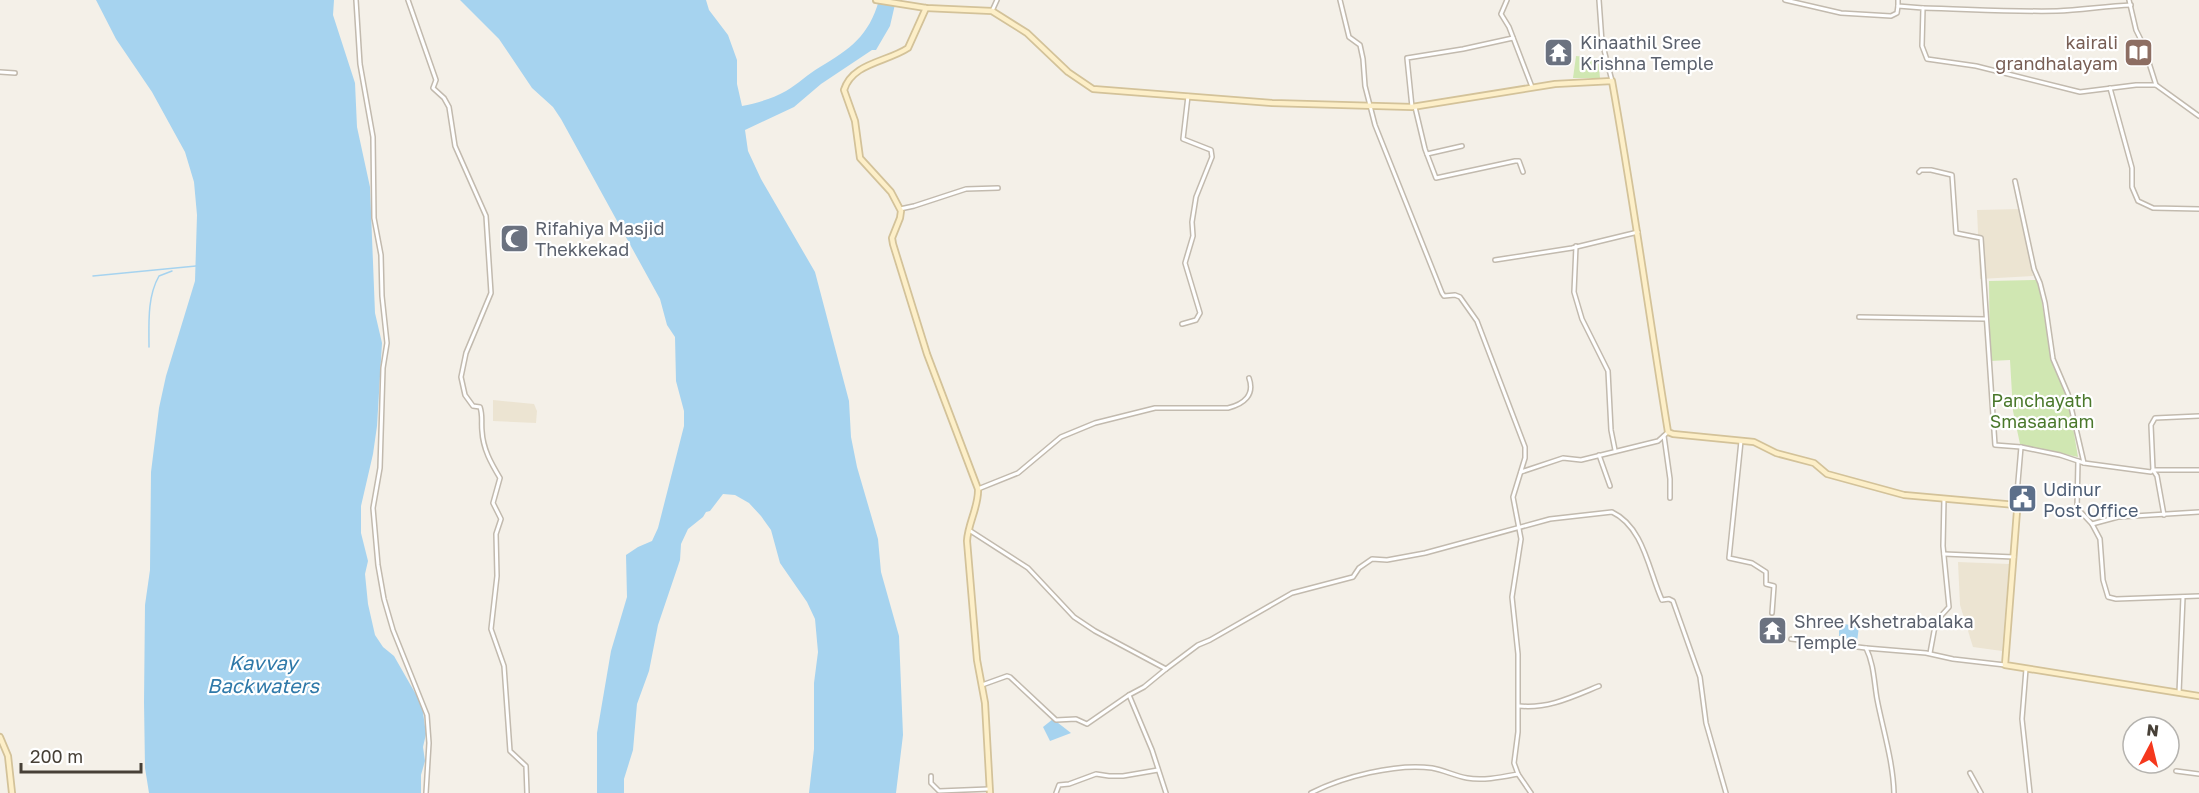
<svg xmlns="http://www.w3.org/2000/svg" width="2199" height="793" viewBox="0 0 2199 793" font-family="'Golos Text',sans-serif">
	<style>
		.education { fill: #ece4d2 }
		.green { fill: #d0e7b2 }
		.water { fill: #a6d3ef }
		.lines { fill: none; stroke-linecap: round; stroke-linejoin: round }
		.stream { stroke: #a6d3ef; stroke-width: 1.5 }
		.street-casing { stroke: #c2baae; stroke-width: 6 }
		.secondary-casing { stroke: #d3c299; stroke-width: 8 }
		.street { stroke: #fff; stroke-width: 3 }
		.secondary { stroke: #fdefc8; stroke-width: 4.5 }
		.labels { text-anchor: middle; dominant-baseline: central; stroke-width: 4.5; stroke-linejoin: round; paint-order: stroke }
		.worship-label { font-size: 18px; fill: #5b616d; stroke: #fff; text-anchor: start }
		.education-label { font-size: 18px; fill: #785e54; stroke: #fff; text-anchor: end }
		.park-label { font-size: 18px; fill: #4a782b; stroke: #fff }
		.service-label { font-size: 18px; fill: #4e5e75; stroke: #fff; text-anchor: start }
		.water-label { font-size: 20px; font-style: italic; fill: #2f79a9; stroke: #fff }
	</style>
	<rect width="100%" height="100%" fill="#f4f0e8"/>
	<!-- education -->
	<g class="education">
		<polygon points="2022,209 2033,276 1980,279 1977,210"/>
		<polygon points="493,400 534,404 537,411 536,423 493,421"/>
		<polygon points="1958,562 2009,564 2002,651 1973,647 1960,605"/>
	</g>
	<!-- green -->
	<g class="green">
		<polygon points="1576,56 1598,58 1600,78 1573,78"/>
		<polygon points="2038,280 2051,356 2067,392 2078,457 2020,444 2013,411 2010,360 1990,361 1989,281"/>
	</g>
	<!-- water -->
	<g class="water">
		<polygon points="96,0 334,0 333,15 355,83 357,127 370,187 375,313 382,343 377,426 373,454 361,506 361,533 368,561 365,574 368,604 375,635 383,647 394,656 422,705 426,734 423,747 425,761 421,775 421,793 149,793 145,768 144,702 145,605 150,570 151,472 159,408 166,376 195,281 197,215 194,182 185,152 152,92 116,39"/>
		<path d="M 460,0 L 706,0 L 709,10 L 728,35 L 737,60 L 737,84 L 742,106 C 756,103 772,99 786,91 C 798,84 808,74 820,67 C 850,49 869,36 879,0 L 896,0 L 890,26 L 876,50 L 872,50 L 821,84 L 794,107 L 745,130 L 748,151 L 761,179 L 815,272 L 849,401 L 851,437 L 857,467 L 878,539 L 881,572 L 899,636 L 903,735 L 896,793 L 809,793 L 814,749 L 814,683 L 818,652 L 815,619 L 807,602 L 780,563 L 771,530 L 761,516 L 749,503 L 735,495 L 723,494 L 710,511 L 706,512 L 703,517 L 688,529 L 681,544 L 680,560 L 658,625 L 649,671 L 637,704 L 633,750 L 624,779 L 624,793 L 597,793 L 597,733 L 611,651 L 627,597 L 626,555 L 638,547 L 652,541 L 658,528 L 684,426 L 684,411 L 676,381 L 675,337 L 667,325 L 660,299 L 561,119 L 553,107 L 532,88 L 499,39 Z"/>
		<polygon points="1843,624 1859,626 1857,642 1853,642 1852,644 1845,643 1845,640 1841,640 1842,636 1839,636 1839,627 1842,627"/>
		<polygon points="1053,719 1071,733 1050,741 1043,727"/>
	</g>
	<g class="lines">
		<!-- stream -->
		<g class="stream">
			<polyline points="93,276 196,266"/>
			<path d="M 149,347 C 149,324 147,297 159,276 L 172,271"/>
		</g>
		<defs>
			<g id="street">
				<polyline points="356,0 360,64 373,137 374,218 381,255 382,296 387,343 383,368 380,468 373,508 378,565 384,599 393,630 427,715 429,743 426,793"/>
				<path d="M 408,0 L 436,80 L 433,88 L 444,98 L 449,107 L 455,146 L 486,216 L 491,293 L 466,353 L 461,377 L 465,395 L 473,406 L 480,407 C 483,416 481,422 482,431 C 483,449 491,463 500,478 L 493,503 L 501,519 L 496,534 L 497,576 L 491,629 L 504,666 L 510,751 L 526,766 L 527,793"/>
				<polyline points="1340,0 1349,37 1360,45 1363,59 1365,86 1375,125 1442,293 1444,296 1455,295 1460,297 1477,321 1525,447 1525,458 1513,497 1521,539 1512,597 1518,654 1518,732 1514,763 1518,774 1531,793"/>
				<polyline points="1507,0 1501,14 1509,27 1532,87"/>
				<polyline points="1599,0 1602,42 1612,81"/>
				<polyline points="1785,0 1841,13 1891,16 1897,13 1898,6"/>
				<polyline points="1898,0 1898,6 1923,8 1922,46 1927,59 1976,66 2080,92 2136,85 2156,85"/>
				<polyline points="2129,0 2136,30 2143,44 2156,85 2199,116"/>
				<path d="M 1923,8 C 1967,9 2012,12 2057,11 C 2082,10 2106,6 2131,5"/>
				<polyline points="992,11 997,0"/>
				<polyline points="0,72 15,73"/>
				<polyline points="2110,88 2132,168 2132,187 2138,201 2153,208 2199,209"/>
				<polyline points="1412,107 1407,58 1463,49 1513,38"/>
				<polyline points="1415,107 1425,149 1436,178 1515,161 1519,161 1523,172"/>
				<polyline points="1427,154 1462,146"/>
				<polyline points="1919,172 1921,170 1931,170 1952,175 1956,233 1981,238 1995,445 2021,447"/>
				<polyline points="2015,181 2034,269 2040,283 2045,303 2053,359 2068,394 2084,463"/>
				<polyline points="900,209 914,206 966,189 998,188"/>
				<polyline points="1576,246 1574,292 1582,319 1608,371 1611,430 1615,450"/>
				<polyline points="1495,260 1572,248 1638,232"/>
				<polyline points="1859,317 1986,319"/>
				<polyline points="1182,324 1196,320 1200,313 1185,263 1193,236 1192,222 1196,197 1212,157 1211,150 1183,139 1188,96"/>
				<polyline points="1664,436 1670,479 1670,498"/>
				<polyline points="1741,441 1729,558 1752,563 1766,572 1766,584 1774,586 1772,613"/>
				<polyline points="1599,455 1610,486"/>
				<polyline points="2078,461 2077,508 2092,524 2100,539 2103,580 2108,597 2116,599 2199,596"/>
				<polyline points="2153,470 2157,476 2164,515"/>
				<polyline points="2153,470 2199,470"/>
				<polyline points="1521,472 1563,458 1581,460 1658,441 1668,432"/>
				<path d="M 978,489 L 1018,473 L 1061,437 L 1095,423 L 1155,408 L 1228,408 C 1244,404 1255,395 1249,378"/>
				<polyline points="2016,505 2021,447 2060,455 2084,463 2151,472 2153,470 2151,425 2155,418 2199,416"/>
				<polyline points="2092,524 2118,517 2199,512"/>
				<polyline points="969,530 1028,568 1074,617 1095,631 1166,669 1144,687 1129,695 1152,750 1166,793"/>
				<polyline points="1944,554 2014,557"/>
				<polyline points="1791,639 1866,648"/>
				<polyline points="1930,653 1935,626 1940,623 1940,617 1949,607 1943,546 1944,499"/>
				<path d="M 1166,669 L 1198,645 L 1210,640 L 1292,593 L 1353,577 L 1359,568 L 1372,559 L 1387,560 L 1425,553 L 1550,519 L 1612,512 C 1644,527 1649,572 1662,600 L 1669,599 L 1673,601 L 1700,677 L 1706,723 L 1726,793"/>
				<polyline points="2026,669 2022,719 2030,793"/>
				<polyline points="982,685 1007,676 1010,677 1056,720 1076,719 1087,724 1129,695"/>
				<polyline points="2179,693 2183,597"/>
				<path d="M 1519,706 C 1548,709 1572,697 1599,686"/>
				<polyline points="2176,771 2199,774"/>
				<polyline points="1970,773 1981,793"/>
				<polyline points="931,776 931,783 939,791 989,789"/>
				<polyline points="1056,793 1059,785 1069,784 1096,774 1109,776 1123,776 1158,770"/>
				<path d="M 1311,793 C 1342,777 1396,763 1432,768 C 1444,770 1455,776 1467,778 C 1483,781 1502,777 1518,774"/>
				<path d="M 1894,793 C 1893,761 1883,730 1877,699 C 1874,682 1874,664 1866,648 L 1926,653 L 1953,659 L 2005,665"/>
			</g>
			<g id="secondary">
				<path d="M 876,0 L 926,8 L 992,11 L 1027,33 L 1068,72 L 1093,89 L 1272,103 L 1412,107 L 1555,84 L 1612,81 C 1633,198 1649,315 1668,432 L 1673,434 L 1754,442 L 1776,453 L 1814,463 L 1827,474 L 1904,495 L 2016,505 L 2017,511 L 2005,665 L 2199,696"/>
				<path d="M 926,8 L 908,48 C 887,62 852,63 844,90 L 855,121 L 860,158 L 891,192 L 901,211 L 900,218 L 892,238 L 893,244 L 927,354 L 978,489 C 979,506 968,523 967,541 L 977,660 L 985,703 L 990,793"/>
				<polyline points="0,737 8,756 12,793"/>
			</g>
		</defs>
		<!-- street casing -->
		<use href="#street" class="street-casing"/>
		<!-- secondary casing -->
		<use href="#secondary" class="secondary-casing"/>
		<!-- street -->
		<use href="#street" class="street"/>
		<!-- secondary -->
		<use href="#secondary" class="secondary"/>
	</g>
	<!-- icons -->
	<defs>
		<symbol id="temple-square" viewBox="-11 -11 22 22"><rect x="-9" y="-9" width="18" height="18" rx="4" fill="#6b7280" stroke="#fff"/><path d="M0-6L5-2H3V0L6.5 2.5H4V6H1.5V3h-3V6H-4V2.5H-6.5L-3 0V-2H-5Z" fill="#fff"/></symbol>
		<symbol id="library-square" viewBox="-11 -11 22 22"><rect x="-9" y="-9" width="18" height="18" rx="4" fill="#8d6e63" stroke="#fff"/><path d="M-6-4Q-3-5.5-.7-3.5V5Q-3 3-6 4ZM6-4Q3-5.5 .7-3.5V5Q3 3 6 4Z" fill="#fff"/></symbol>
		<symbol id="mosque-square" viewBox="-11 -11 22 22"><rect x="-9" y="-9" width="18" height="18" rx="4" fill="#6b7280" stroke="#fff"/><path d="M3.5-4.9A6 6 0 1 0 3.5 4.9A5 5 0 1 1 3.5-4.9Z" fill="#fff"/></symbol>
		<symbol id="civic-square" viewBox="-11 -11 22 22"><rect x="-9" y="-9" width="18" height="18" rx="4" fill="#5c6f8a" stroke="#fff"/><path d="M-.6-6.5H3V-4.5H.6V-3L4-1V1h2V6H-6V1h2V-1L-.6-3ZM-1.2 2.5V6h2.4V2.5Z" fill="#fff"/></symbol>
	</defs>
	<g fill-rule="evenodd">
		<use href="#temple-square" x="1542" y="36" width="33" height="33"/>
		<use href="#library-square" x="2122" y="36" width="33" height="33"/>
		<use href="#mosque-square" x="498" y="222" width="33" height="33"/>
		<use href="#civic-square" x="2006" y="482" width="33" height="33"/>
		<use href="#temple-square" x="1756" y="614" width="33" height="33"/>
	</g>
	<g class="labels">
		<!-- worship labels -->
		<g class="worship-label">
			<text x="1580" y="42">Kinaathil Sree<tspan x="1580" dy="21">Krishna Temple</tspan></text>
			<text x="535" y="228">Rifahiya Masjid<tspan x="535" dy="21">Thekkekad</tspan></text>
			<text x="1794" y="621">Shree Kshetrabalaka<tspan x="1794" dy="21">Temple</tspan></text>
		</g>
		<!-- education labels -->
		<g class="education-label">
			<text x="2118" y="42">kairali<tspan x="2118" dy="21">grandhalayam</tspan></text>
		</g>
		<!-- park labels -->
		<g class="park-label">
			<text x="2042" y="400">Panchayath<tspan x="2042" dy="21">Smasaanam</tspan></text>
		</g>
		<!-- service labels -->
		<g class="service-label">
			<text x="2043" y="489">Udinur<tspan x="2043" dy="21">Post Office</tspan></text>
		</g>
		<!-- water labels -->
		<g class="water-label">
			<text x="263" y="662">Kavvay<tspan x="263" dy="23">Backwaters</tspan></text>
		</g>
	</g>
	<!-- north arrow -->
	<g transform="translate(2151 745) rotate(7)"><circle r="28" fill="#ffffff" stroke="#b5b3af" stroke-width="1.5"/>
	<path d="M0-4.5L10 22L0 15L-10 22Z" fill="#f5381d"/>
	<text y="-9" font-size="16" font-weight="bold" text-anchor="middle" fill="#474037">N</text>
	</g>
	<!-- scale -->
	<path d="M21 763v9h120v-9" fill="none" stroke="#474037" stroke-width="3"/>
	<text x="30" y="763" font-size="18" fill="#474037" stroke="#ffffff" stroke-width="4.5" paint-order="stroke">200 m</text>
</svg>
